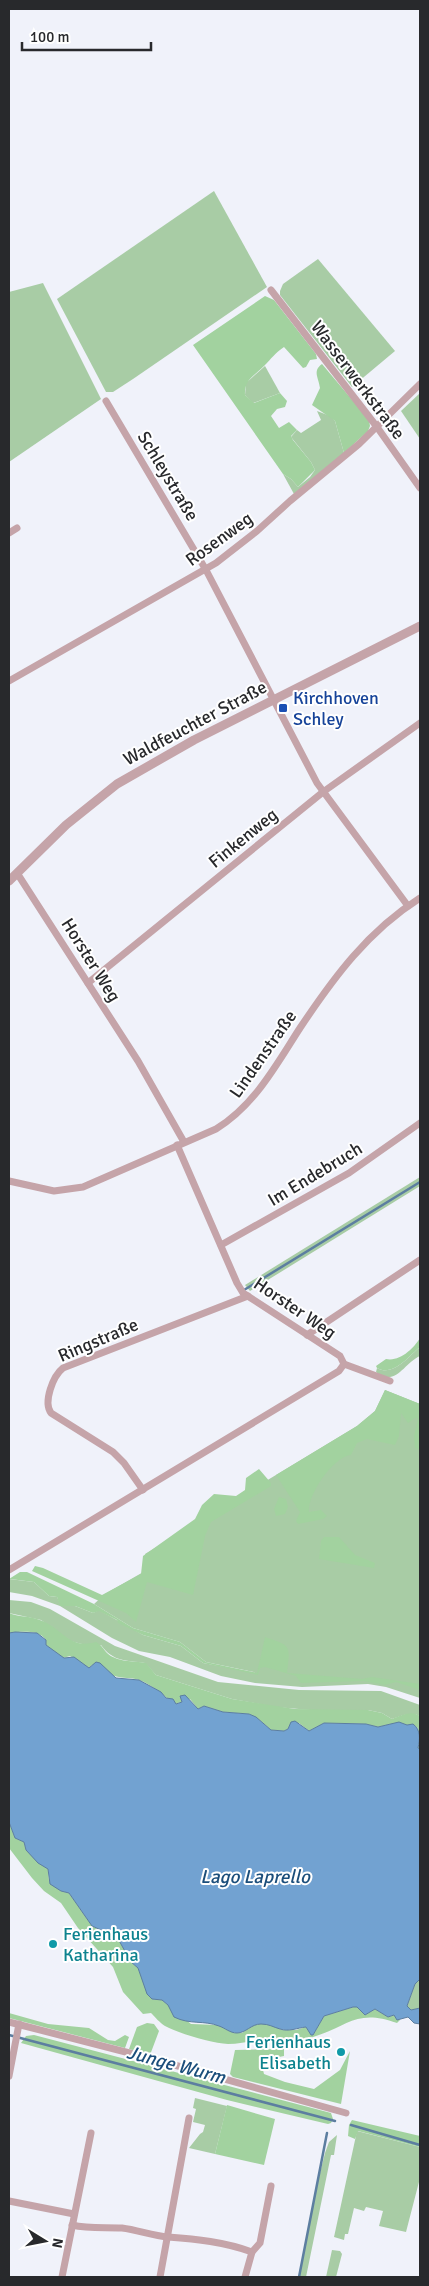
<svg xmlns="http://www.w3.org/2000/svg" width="429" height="2286" viewBox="0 0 429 2286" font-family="Signika,sans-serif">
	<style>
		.green { fill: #a8cca5 }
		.forest { fill: #a2d29f }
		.water { fill: #72a2d1; stroke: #5c7ea0 }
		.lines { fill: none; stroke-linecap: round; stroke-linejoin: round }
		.stream { stroke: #5c7ea0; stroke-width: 2.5 }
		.minor { stroke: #c5a4a9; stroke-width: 7 }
		.tertiary { stroke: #c5a4a9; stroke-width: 9 }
		.transit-dot { fill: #1a4fb4; stroke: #fff; stroke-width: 2 }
		.culture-dot { fill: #0f9aa8; stroke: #fff; stroke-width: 2 }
		.labels { text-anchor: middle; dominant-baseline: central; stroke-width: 4; stroke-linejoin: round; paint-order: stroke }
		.street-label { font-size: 18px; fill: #28292c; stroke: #fff }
		.transit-label { font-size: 18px; fill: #164399; stroke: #fff; text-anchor: start }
		.culture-label { font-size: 18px; fill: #0d838f; stroke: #fff; text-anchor: start }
		.water-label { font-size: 19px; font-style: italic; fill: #1b4e7b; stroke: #fff }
	</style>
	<rect width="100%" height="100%" fill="#f0f2fa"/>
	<!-- green -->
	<g class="green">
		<polygon points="214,191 267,287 133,379 113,392 106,392 57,299"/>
		<polygon points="318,259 395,351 352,387 280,295 280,291 283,284"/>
		<polygon points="43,283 101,399 9,462 9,292"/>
		<polygon points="265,366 280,393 253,403 245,395 246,383"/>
		<polygon points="420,393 420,439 401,411"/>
		<polygon points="317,411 330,416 335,421 344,453 294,494 283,474 291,479 298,487 310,477 315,470 311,462 291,437 297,430 301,433 321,420"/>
		<polygon points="420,1177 420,1186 250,1291 245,1285"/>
		<path d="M 420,1347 L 420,1356 C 404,1363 395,1388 376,1372 L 377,1368 C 393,1377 408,1357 420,1347 Z"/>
		<polygon points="385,1390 420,1404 420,1698 386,1687 368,1684 302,1687 255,1683 221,1676 170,1657 139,1651 112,1638 60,1606 32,1596 9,1592 9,1579 34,1582 49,1596 57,1597 61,1605 75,1606 93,1613 99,1610 143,1635 181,1646 203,1663 258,1673 206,1662 180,1642 133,1628 94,1604 105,1594 152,1567 145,1554 357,1426 375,1411"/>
		<path d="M 9,1600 L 31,1602 L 50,1609 L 115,1646 L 218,1682 L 299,1690 L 381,1691 L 420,1705 L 420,1716 C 412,1711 400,1716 392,1719 L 382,1713 L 368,1710 L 310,1710 L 276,1707 L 232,1699 L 156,1675 L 145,1663 C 126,1660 113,1662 101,1645 L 86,1645 L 70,1641 L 41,1620 L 9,1613 Z"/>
		<polygon points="420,1979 420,2008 411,2010 407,2006 415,1984"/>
		<polygon points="195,2098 227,2106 215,2154 189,2148 200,2134 203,2132 205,2125 193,2122 196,2109 193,2108"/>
		<polygon points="357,2131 420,2147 420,2178 406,2232 379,2226 383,2211 366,2207 364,2211 354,2208 348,2234 345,2234 344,2240 334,2237"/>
		<polygon points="337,2135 334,2155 331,2155 306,2277 299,2277 315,2193 325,2153 329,2142"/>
		<polygon points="332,2250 340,2251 342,2254 336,2277 326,2277"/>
	</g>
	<!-- forest -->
	<g class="forest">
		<path d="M 265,296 L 274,300 L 316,354 L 317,359 L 310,360 L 306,367 L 303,368 L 284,347 C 274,354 272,358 264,366 C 254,376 244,380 245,395 L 254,403 L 280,393 L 287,401 L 285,407 L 277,409 L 271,416 L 279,428 L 289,422 L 297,430 L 291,436 L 293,440 L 311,462 L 315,470 L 298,487 L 291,479 L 283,474 L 193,345 Z"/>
		<path d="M 322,364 L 369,420 L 370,426 L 368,431 L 344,453 L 335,421 L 312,405 L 320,388 C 319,378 312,371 322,364 Z"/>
		<path d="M 420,1338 L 420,1347 C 408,1357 393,1377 377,1368 L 376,1366 L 386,1359 C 400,1362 414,1348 420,1338 Z"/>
		<path d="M 385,1390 L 420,1404 L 420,1450 L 415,1448 L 414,1436 L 418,1419 L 415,1418 L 408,1423 L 401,1413 L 399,1436 L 395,1445 L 367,1439 L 357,1443 L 351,1455 C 334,1456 307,1495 309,1512 L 321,1510 L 327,1516 L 323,1519 L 298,1524 L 296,1521 L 300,1512 L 276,1475 L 357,1426 L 375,1411 Z"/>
		<polygon points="259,1469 271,1483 271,1486 211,1522 205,1536 193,1595 147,1582 136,1622 126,1613 32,1571 35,1566 43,1568 102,1595 141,1574 143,1556 195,1519 202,1505 214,1494 236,1496 245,1490 246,1478"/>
		<polygon points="279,1497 286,1499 288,1507 285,1514 276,1516 274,1509"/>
		<polygon points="324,1537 339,1537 355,1555 375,1563 374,1568 319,1559 321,1541"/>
		<path d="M 20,1572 L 27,1572 L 94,1604 L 133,1628 L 180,1642 L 206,1662 L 257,1673 L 265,1637 C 292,1646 290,1645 287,1673 L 362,1679 L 372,1677 L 420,1684 L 420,1690 L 396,1682 L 385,1685 L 363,1681 L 301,1683 L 296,1676 L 265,1667 L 260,1668 L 258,1675 L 203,1663 L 181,1646 L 143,1635 L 118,1623 L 117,1620 L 99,1611 L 93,1613 L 75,1606 L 60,1606 L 57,1597 L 49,1596 L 34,1582 L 10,1579 L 9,1586 L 9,1579 Z"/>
		<path d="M 9,1613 C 18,1617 30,1616 40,1620 C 63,1628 68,1650 96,1642 C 102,1645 103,1649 107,1653 C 116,1662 134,1661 146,1663 L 156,1675 L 232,1699 L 295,1709 L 368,1710 L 382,1713 L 392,1719 C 402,1715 411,1710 420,1716 L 420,1749 L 418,1749 L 419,1734 L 417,1727 L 391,1724 L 378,1727 L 366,1724 L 324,1723 L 309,1731 L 299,1723 L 284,1731 L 271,1730 L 262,1722 L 249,1714 L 223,1712 L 204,1706 L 198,1709 L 190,1699 L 175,1704 C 165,1697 156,1688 144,1682 C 129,1674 113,1683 103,1666 L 92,1665 L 89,1668 L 70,1656 L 63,1658 L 46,1645 L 46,1640 C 38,1629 20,1632 9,1633 Z"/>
		<path d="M 9,1822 L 15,1838 L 24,1842 L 26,1850 L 48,1869 L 49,1881 L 61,1891 L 69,1893 L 92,1926 L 119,1940 L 131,1962 L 138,1968 L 152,1999 L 162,2000 L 191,2024 L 218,2025 L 235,2033 L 242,2033 L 252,2025 L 259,2024 L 269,2024 L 282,2030 L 296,2030 L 306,2027 L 313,2035 L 324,2016 L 353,2007 L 357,2007 L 365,2015 L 375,2009 L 388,2017 L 395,2015 L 397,2019 L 400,2020 L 397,2023 C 356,2008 347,2027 313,2037 C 298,2041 282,2040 267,2040 C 254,2040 241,2044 228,2044 C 212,2043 180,2034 165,2026 C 160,2023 155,2017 151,2013 L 143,2014 L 123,1992 L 113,1967 L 78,1928 L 61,1903 L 44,1891 L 32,1878 L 9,1848 Z"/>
		<polygon points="9,2013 48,2024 89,2028 108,2040 115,2041 125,2035 129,2037 125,2048 9,2018"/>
		<polygon points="147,2023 154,2024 159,2031 150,2055 129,2049 137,2027"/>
		<polygon points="34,2035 331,2113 333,2119 331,2123 328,2124 227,2100 21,2043 26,2036"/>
		<polygon points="284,2049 284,2056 269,2059 263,2070 264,2074 285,2082 314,2089 340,2070 350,2051 341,2104 233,2077 230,2074 235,2050"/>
		<polygon points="227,2105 275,2119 264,2165 215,2154"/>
		<polygon points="352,2120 420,2136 420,2147 358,2131 355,2139 348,2136 349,2125"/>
	</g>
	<!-- water -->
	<path class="water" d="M 15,1632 L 37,1633 L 46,1640 L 46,1645 L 64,1658 L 74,1657 L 89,1668 L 96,1662 L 100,1663 L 116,1678 L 139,1680 L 161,1692 L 166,1698 L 173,1699 L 176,1704 L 182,1702 L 180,1696 L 185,1695 L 198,1709 L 204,1706 L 223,1712 L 249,1714 L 256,1717 L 271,1730 L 284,1731 L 288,1729 L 291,1722 L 295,1721 L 309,1731 L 324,1723 L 366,1724 L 378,1727 L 399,1722 L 407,1725 L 413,1724 C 421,1730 420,1739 418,1748 L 420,1749 L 420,1979 L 415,1984 L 407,2006 L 411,2010 L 420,2008 L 420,2024 L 414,2023 L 408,2017 L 397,2020 L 394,2015 L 388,2017 L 375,2009 L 365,2015 L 357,2007 L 353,2007 L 324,2016 L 313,2035 L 311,2035 L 306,2027 C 297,2028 289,2032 280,2029 C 273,2027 269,2024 261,2024 C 251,2024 246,2033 237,2033 C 230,2033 225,2028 219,2026 C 204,2020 190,2025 174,2017 L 168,2005 L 162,2000 L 152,1999 L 147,1994 L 138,1968 L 131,1962 L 117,1937 L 92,1926 L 69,1893 L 61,1891 L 50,1884 L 48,1869 L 38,1863 L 26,1850 L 24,1842 L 15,1838 L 9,1822 L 9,1633 Z"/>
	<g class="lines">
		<!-- stream -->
		<g class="stream">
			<polyline points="244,1290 420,1182"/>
			<polyline points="9,2035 335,2121"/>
			<polyline points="351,2125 420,2145"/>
			<polyline points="299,2277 327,2133"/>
		</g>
		<!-- minor -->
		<g class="minor">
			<polyline points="271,290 377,427 420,488"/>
			<polyline points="106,401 206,570 317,783 408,906"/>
			<polyline points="9,533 17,528"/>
			<polyline points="9,681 216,563 257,531 290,501 359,444 420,384"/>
			<polyline points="17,873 138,1061 184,1142"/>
			<polyline points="88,983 323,792 420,723"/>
			<polyline points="177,1145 237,1283 243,1293 340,1356 344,1364 390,1381"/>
			<path d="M 9,1181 L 54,1191 L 83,1187 L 216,1129 C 255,1105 276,1065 300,1028 C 334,977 368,931 420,898"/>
			<polyline points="221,1245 349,1173 420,1123"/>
			<polyline points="307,1335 420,1260"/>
			<path d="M 143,1490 L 124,1463 L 113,1452 L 51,1413 C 43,1402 53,1376 63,1368 L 248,1296"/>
			<polyline points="9,1570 339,1371 344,1364"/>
			<polyline points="9,2022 153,2059 346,2113"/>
			<polyline points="9,2076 19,2024"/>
			<polyline points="9,2201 74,2214"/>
			<path d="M 72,2225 C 89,2229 105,2227 122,2228 C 138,2230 153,2236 168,2237 C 196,2239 225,2242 252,2252"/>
			<polyline points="62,2277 91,2133"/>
			<polyline points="160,2277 189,2118"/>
			<polyline points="245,2277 252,2252 260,2243 271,2186"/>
		</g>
		<!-- tertiary -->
		<polyline class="tertiary" points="9,881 66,825 117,784 194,740 420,626"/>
	</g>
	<!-- markers -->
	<rect class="transit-dot" x="278" y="703" width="10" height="10" rx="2.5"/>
	<g class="culture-dot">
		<circle cx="53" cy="1944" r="5"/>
		<circle cx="341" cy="2052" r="5"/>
	</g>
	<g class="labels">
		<!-- street labels -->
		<g class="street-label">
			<text transform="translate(358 380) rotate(53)">Wasserwerkstraße</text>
			<text transform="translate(168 476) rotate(59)">Schleystraße</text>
			<text transform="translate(219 539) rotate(-36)">Rosenweg</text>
			<text transform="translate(195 723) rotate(-28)">Waldfeuchter Straße</text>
			<text transform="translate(243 838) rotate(-39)">Finkenweg</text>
			<text transform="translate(91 960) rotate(58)">Horster Weg</text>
			<text transform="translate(263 1054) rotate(-55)">Lindenstraße</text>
			<text transform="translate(315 1174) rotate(-31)">Im Endebruch</text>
			<text transform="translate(295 1308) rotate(34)">Horster Weg</text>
			<text transform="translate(98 1340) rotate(-23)">Ringstraße</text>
		</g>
		<!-- transit labels -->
		<g class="transit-label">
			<text x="293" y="698">Kirchhoven<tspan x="293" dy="21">Schley</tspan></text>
		</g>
		<!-- culture labels -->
		<g class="culture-label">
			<text x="63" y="1934">Ferienhaus<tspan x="63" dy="21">Katharina</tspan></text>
			<text x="331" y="2042" text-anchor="end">Ferienhaus<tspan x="331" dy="21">Elisabeth</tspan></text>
		</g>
		<!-- water labels -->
		<g class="water-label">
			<text x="255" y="1877">Lago Laprello</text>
			<text transform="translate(176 2065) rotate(15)">Junge Wurm</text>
		</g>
	</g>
	<!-- border -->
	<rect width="429" height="2286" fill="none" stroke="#28292c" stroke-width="20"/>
	<!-- north arrow -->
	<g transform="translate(45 2241) rotate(100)" stroke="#ffffff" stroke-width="4" paint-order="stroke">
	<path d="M0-4L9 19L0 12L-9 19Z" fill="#28292c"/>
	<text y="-8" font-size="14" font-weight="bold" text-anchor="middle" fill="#28292c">N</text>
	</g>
	<!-- scale -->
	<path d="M22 42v8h129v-8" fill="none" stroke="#28292c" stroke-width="2.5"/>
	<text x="30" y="42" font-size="15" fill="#28292c" stroke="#ffffff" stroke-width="4" paint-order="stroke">100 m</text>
</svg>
